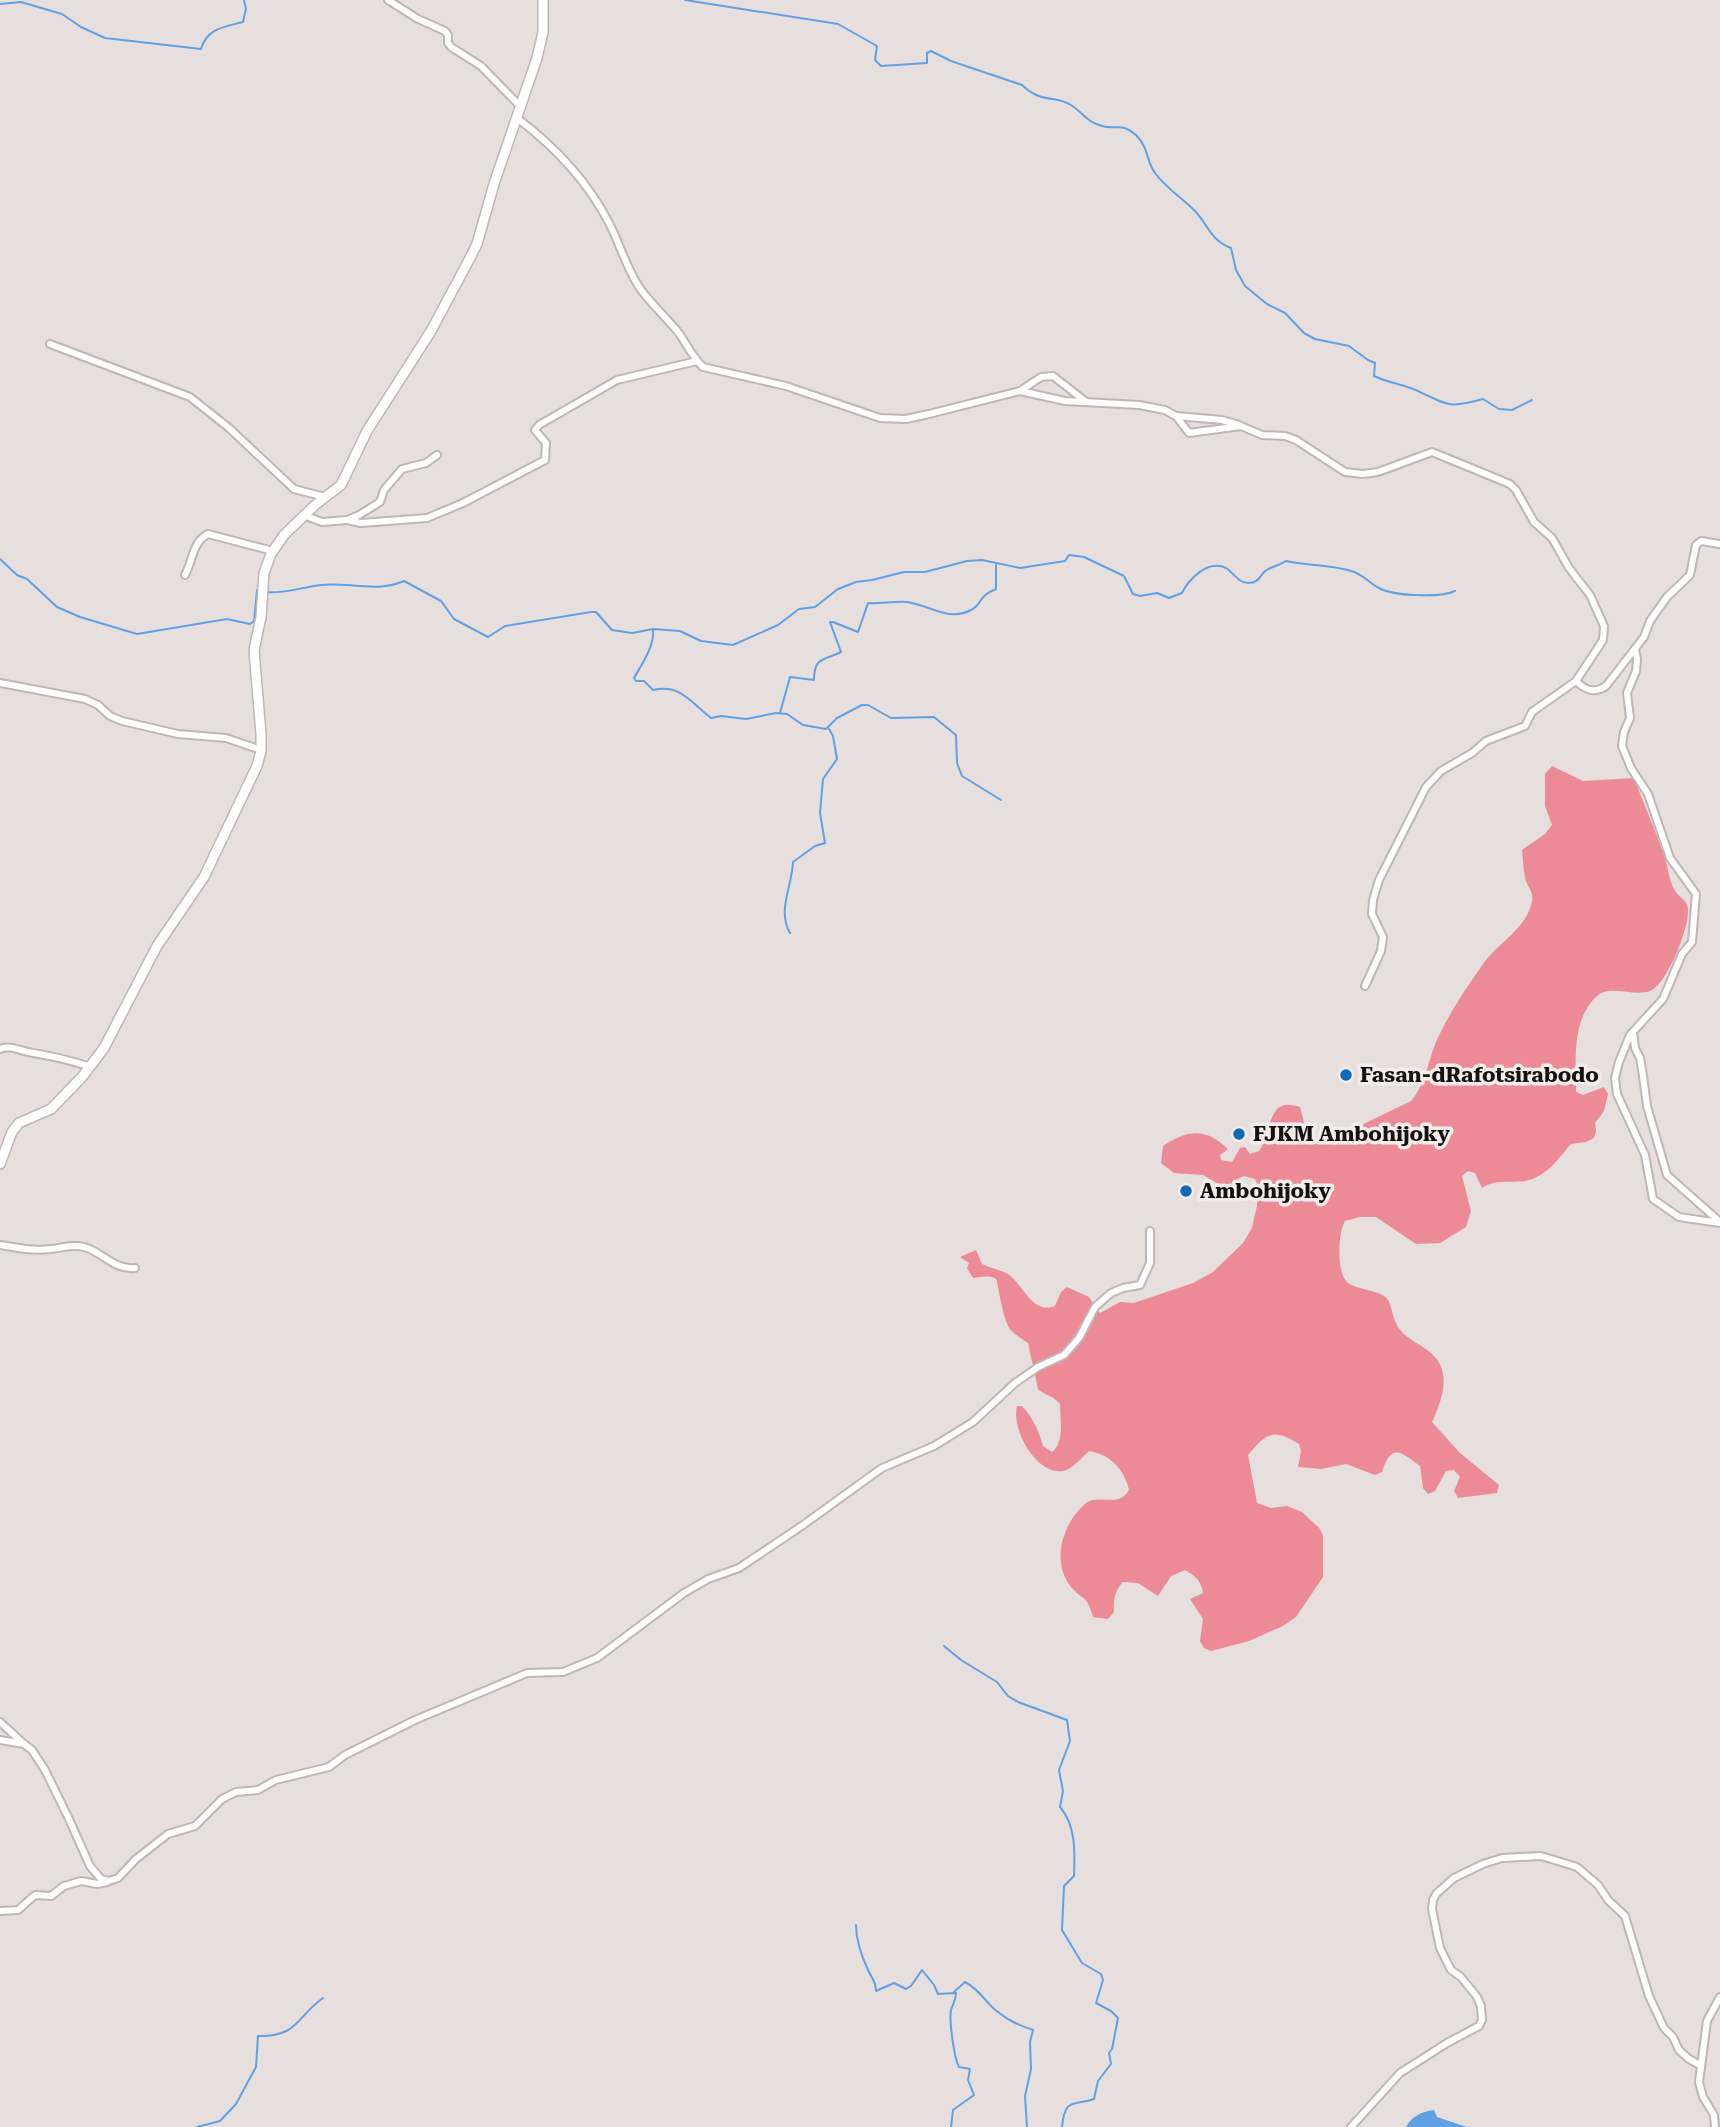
<svg xmlns="http://www.w3.org/2000/svg" width="1720" height="2127" viewBox="0 0 1720 2127" font-family="'Roboto Serif',serif">
	<style>
		.forest { fill: #ec8a96 }
		.water { fill: #60a1e4 }
		.lines { fill: none; stroke-linecap: round; stroke-linejoin: round }
		.stream { stroke: #60a1e4; stroke-width: 2 }
		.street-casing { stroke: #bfb6b7; stroke-width: 10 }
		.secondary-casing { stroke: #bfb6b7; stroke-width: 12 }
		.street { stroke: #fff; stroke-width: 6 }
		.secondary { stroke: #fff; stroke-width: 9 }
		.poi-dot { fill: #0c6ab7; stroke: #f4ebeb; stroke-width: 2.5 }
		.labels { text-anchor: middle; dominant-baseline: central; stroke-width: 7; stroke-linejoin: round; paint-order: stroke }
		.poi-label { font-size: 21px; font-weight: bold; fill: #141111; stroke: #f4ebeb; text-anchor: start }
	</style>
	<rect width="100%" height="100%" fill="#e7dede"/>
	<!-- forest -->
	<path class="forest" d="M 1552,766 L 1583,781 L 1634,778 C 1644,805 1656,831 1665,858 C 1668,868 1669,880 1674,889 C 1678,898 1688,899 1688,910 C 1689,928 1667,985 1650,991 C 1634,997 1610,984 1597,996 C 1571,1019 1576,1062 1576,1092 L 1583,1095 L 1604,1087 L 1608,1094 L 1604,1111 L 1595,1123 L 1596,1131 L 1594,1138 L 1586,1142 L 1571,1144 C 1558,1159 1546,1177 1525,1181 C 1510,1183 1494,1179 1482,1188 L 1475,1173 L 1468,1171 L 1462,1176 L 1471,1211 L 1466,1227 L 1440,1243 L 1416,1244 L 1376,1217 L 1360,1217 L 1345,1221 C 1338,1232 1336,1274 1348,1283 C 1358,1290 1373,1289 1384,1296 C 1393,1302 1391,1316 1397,1325 C 1405,1340 1423,1344 1434,1356 C 1452,1375 1441,1402 1432,1422 L 1460,1453 L 1499,1485 L 1497,1493 L 1458,1498 L 1454,1491 L 1460,1477 L 1454,1470 L 1446,1471 L 1435,1491 L 1428,1494 L 1423,1488 L 1420,1466 C 1400,1451 1391,1443 1382,1472 L 1375,1475 L 1346,1464 L 1321,1469 L 1298,1467 L 1301,1451 L 1299,1444 C 1273,1428 1266,1433 1248,1455 L 1257,1503 L 1271,1508 L 1287,1506 L 1302,1512 L 1320,1529 L 1323,1536 L 1323,1577 L 1296,1617 L 1283,1626 L 1249,1641 L 1211,1651 L 1204,1648 L 1200,1641 L 1203,1619 L 1190,1599 L 1203,1593 C 1201,1580 1195,1576 1185,1570 L 1171,1576 L 1158,1596 L 1138,1583 L 1123,1582 C 1115,1590 1113,1600 1114,1612 L 1108,1619 L 1093,1617 C 1086,1593 1084,1602 1071,1587 C 1051,1562 1062,1524 1085,1504 C 1095,1495 1110,1503 1121,1498 C 1125,1496 1127,1493 1129,1490 C 1125,1470 1110,1454 1089,1451 C 1082,1457 1072,1470 1063,1471 C 1036,1475 1011,1429 1017,1406 L 1022,1406 C 1033,1418 1039,1431 1043,1446 L 1052,1452 C 1065,1442 1060,1419 1060,1404 C 1051,1394 1046,1396 1038,1389 L 1028,1343 C 1022,1339 1014,1334 1010,1329 C 1002,1318 998,1282 996,1279 C 991,1275 979,1277 973,1278 L 967,1268 L 969,1263 L 960,1257 L 976,1250 L 982,1264 C 990,1268 1001,1270 1008,1274 C 1023,1284 1032,1315 1055,1306 L 1061,1292 L 1067,1287 L 1089,1297 L 1100,1313 L 1120,1302 L 1134,1303 L 1193,1283 L 1213,1272 L 1243,1243 L 1252,1228 L 1257,1206 L 1257,1184 L 1255,1179 L 1244,1176 L 1239,1178 L 1237,1189 L 1232,1192 L 1203,1175 L 1174,1173 L 1161,1163 L 1163,1146 C 1186,1130 1206,1127 1228,1149 L 1220,1155 L 1221,1160 L 1232,1162 L 1240,1148 L 1245,1147 L 1250,1154 L 1259,1151 C 1273,1132 1266,1095 1300,1107 L 1306,1131 L 1315,1138 L 1347,1132 L 1411,1101 C 1425,1085 1428,1062 1436,1042 C 1448,1015 1466,988 1483,964 C 1498,942 1527,929 1532,901 C 1534,891 1526,886 1525,877 C 1523,868 1523,859 1522,850 L 1545,834 L 1552,825 L 1545,806 L 1545,774 Z"/>
	<!-- water -->
	<path class="water" d="M 1434,2110 L 1437,2117 L 1467,2127 L 1406,2127 C 1412,2116 1421,2112 1434,2110 Z"/>
	<g class="lines">
		<!-- stream -->
		<g class="stream">
			<path d="M 685,0 L 838,24 L 877,46 L 875,60 L 881,66 L 927,63 L 927,53 L 931,51 L 951,61 L 1022,85 C 1042,104 1055,95 1071,105 C 1082,112 1088,123 1102,126 C 1117,130 1121,122 1136,135 C 1149,148 1146,161 1155,173 C 1166,188 1182,198 1194,210 C 1208,224 1210,240 1231,248 L 1236,270 L 1245,286 L 1267,304 L 1285,313 L 1304,333 L 1315,339 L 1349,346 L 1368,360 L 1375,363 L 1374,376 C 1389,383 1406,385 1420,392 C 1449,406 1451,408 1483,399 L 1499,409 L 1512,410 L 1532,400"/>
			<path d="M 0,4 L 21,2 L 62,14 L 81,27 L 105,38 L 201,49 C 207,28 224,27 243,22 L 246,9 L 244,0"/>
			<polyline points="0,559 17,575 27,579 57,607 80,617 137,634 227,619 250,624 254,621 257,590 260,591"/>
			<path d="M 266,592 C 284,594 303,587 321,585 C 349,582 377,593 404,581 L 441,601 L 454,619 L 488,637 L 505,626 L 591,612 L 596,612 L 612,630 L 632,633 L 653,629 L 680,631 L 701,641 L 733,645 L 778,625 L 799,609 L 815,607 L 838,589 L 856,582 L 872,580 L 904,572 L 925,572 L 967,561 L 982,560 L 1020,568 L 1065,561 L 1069,555 L 1084,557 L 1124,576 L 1133,594 L 1140,596 L 1157,593 L 1169,598 L 1182,593 C 1189,579 1208,559 1226,568 C 1234,573 1237,582 1248,583 C 1259,583 1259,577 1265,571 C 1271,567 1280,565 1286,561 C 1307,566 1331,564 1351,571 C 1363,574 1369,583 1379,588 C 1394,596 1440,598 1455,591"/>
			<path d="M 653,629 C 655,645 642,664 634,678 L 636,681 L 644,681 L 653,690 C 681,684 690,702 711,718 L 721,716 L 746,719 L 776,713 L 787,714 L 803,725 L 826,729 L 837,718 L 862,705 L 868,705 L 891,718 L 934,717 L 956,735 L 957,763 L 962,776 L 1001,800"/>
			<path d="M 780,713 L 790,677 L 814,680 C 814,657 823,661 841,652 L 830,622 L 833,622 L 858,632 L 868,603 C 881,604 893,601 907,602 C 929,605 949,622 971,610 C 982,605 978,596 996,589 L 996,565"/>
			<path d="M 790,933 C 777,910 792,887 793,862 L 815,846 L 825,843 L 820,813 L 823,779 L 837,759 L 833,736 L 829,729"/>
			<path d="M 944,1646 L 961,1660 L 997,1682 L 1008,1696 L 1018,1702 L 1067,1720 L 1070,1741 L 1059,1770 L 1063,1791 L 1060,1807 C 1076,1825 1075,1853 1074,1876 L 1064,1886 L 1062,1930 L 1082,1963 L 1101,1974 L 1103,1980 L 1096,2003 L 1111,2011 L 1118,2018 L 1112,2049 L 1109,2053 L 1111,2064 L 1098,2081 L 1094,2099 C 1073,2106 1065,2097 1062,2127"/>
			<path d="M 856,1925 C 856,1939 862,1957 868,1970 C 872,1979 876,1981 876,1991 L 894,1983 L 906,1989 L 911,1986 L 922,1970 L 934,1985 L 938,1994 L 956,1993 C 956,2001 953,2003 951,2010 C 949,2020 954,2058 959,2067 L 970,2069 L 968,2080 L 974,2095 L 953,2110 L 951,2127"/>
			<path d="M 954,1992 L 965,1982 C 982,1991 985,2003 998,2012 C 1009,2021 1019,2025 1033,2030 L 1030,2042 L 1031,2069 L 1025,2096 L 1027,2127"/>
			<path d="M 197,2127 L 220,2121 L 236,2104 L 256,2067 L 258,2036 C 298,2037 296,2017 323,1998"/>
		</g>
		<defs>
			<g id="street">
				<polyline points="388,0 418,19 445,31 448,35 448,43 451,47 481,66 521,107"/>
				<path d="M 517,118 C 554,146 588,182 609,223 C 620,244 626,267 639,287 C 650,303 666,317 678,332 C 687,344 692,357 703,367 L 786,386 L 880,418 L 906,419 L 929,414 L 1020,391 L 1065,401 L 1139,405 L 1165,410 L 1176,416 L 1189,433 L 1241,426 L 1262,435 L 1285,436 L 1296,440 L 1345,472 L 1363,474 L 1378,472 L 1432,452 L 1510,484 L 1516,490 L 1534,522 L 1552,538 L 1569,568 L 1590,595 L 1604,626 L 1603,640 L 1576,681 C 1585,690 1594,694 1606,686 L 1644,637 L 1650,621 L 1667,597 L 1690,575 L 1696,545 L 1701,541 L 1720,544"/>
				<polyline points="50,344 190,397 229,428 294,489 325,497"/>
				<polyline points="1020,391 1041,377 1053,376 1085,401"/>
				<polyline points="1176,416 1222,420 1239,425"/>
				<polyline points="306,516 322,522 347,520 359,515 380,502 384,490 402,469 426,463 437,455"/>
				<polyline points="347,520 361,523 427,518 463,503 545,460 546,443 535,430 539,425 617,380 697,361"/>
				<path d="M 185,575 C 193,561 192,542 208,534 L 273,551"/>
				<polyline points="1635,649 1637,659 1636,671 1627,693 1630,718 1624,732 1622,746 1631,768 1648,794 1670,858 1696,894 1692,942 1682,954 1663,999 1630,1035 1619,1062 1615,1078 1617,1094 1645,1155 1653,1199 1679,1217 1720,1223"/>
				<polyline points="0,683 85,699 98,705 110,716 122,721 178,734 226,738 261,750"/>
				<polyline points="1365,986 1381,951 1383,937 1372,914 1373,900 1379,880 1426,787 1441,771 1472,753 1486,741 1525,726 1532,712 1576,681"/>
				<polyline points="1633,1032 1635,1048 1640,1058 1643,1076 1647,1106 1667,1175 1720,1222"/>
				<path d="M 0,1049 C 11,1045 18,1050 28,1052 C 50,1056 69,1059 90,1067"/>
				<path d="M 0,1245 C 17,1248 33,1251 51,1249 C 63,1248 71,1244 84,1247 C 103,1252 113,1270 135,1268"/>
				<polyline points="0,1722 24,1744"/>
				<polyline points="0,1740 24,1744 32,1750 45,1770 69,1819 90,1866 101,1879 109,1881 118,1878 136,1859 168,1834 195,1826 222,1799 236,1792 258,1790 276,1780 329,1767 345,1755 415,1720 527,1673 563,1672 597,1658 684,1593 708,1579 739,1568 803,1525 882,1468 934,1446 973,1422 1015,1383 1038,1367 1064,1355 1079,1338 1095,1307 1111,1293 1123,1288 1140,1285 1150,1263 1150,1231"/>
				<polyline points="0,1911 18,1910 35,1895 51,1896 64,1886 81,1881 97,1884 107,1882"/>
				<polyline points="1351,2127 1400,2073 1447,2043 1479,2026 1482,2020 1481,2006 1477,1997 1461,1977 1451,1970 1440,1948 1432,1909 1433,1900 1436,1894 1454,1878 1483,1864 1502,1858 1541,1856 1561,1862 1577,1867 1598,1885 1608,1900 1625,1916 1649,1996 1664,2028 1673,2037 1679,2050 1689,2059 1700,2065"/>
				<polyline points="1715,2127 1714,2115 1703,2097 1699,2082 1707,2021 1720,1997"/>
			</g>
			<polyline id="secondary" points="0,1164 12,1132 19,1123 51,1109 82,1077 104,1048 157,946 204,877 257,766 261,751 261,734 254,650 261,617 264,573 271,554 284,535 315,505 341,485 367,431 431,331 470,258 477,244 494,184 537,58 543,32 543,0"/>
		</defs>
		<!-- street casing -->
		<use href="#street" class="street-casing"/>
		<!-- secondary casing -->
		<use href="#secondary" class="secondary-casing"/>
		<!-- street -->
		<use href="#street" class="street"/>
		<!-- secondary -->
		<use href="#secondary" class="secondary"/>
	</g>
	<!-- markers -->
	<g class="poi-dot">
		<circle cx="1346" cy="1075" r="7"/>
		<circle cx="1239" cy="1134" r="7"/>
		<circle cx="1186" cy="1191" r="7"/>
	</g>
	<g class="labels">
		<!-- poi labels -->
		<g class="poi-label">
			<text x="1360" y="1075">Fasan-dRafotsirabodo</text>
			<text x="1253" y="1134">FJKM Ambohijoky</text>
			<text x="1200" y="1191">Ambohijoky</text>
		</g>
	</g>
</svg>
